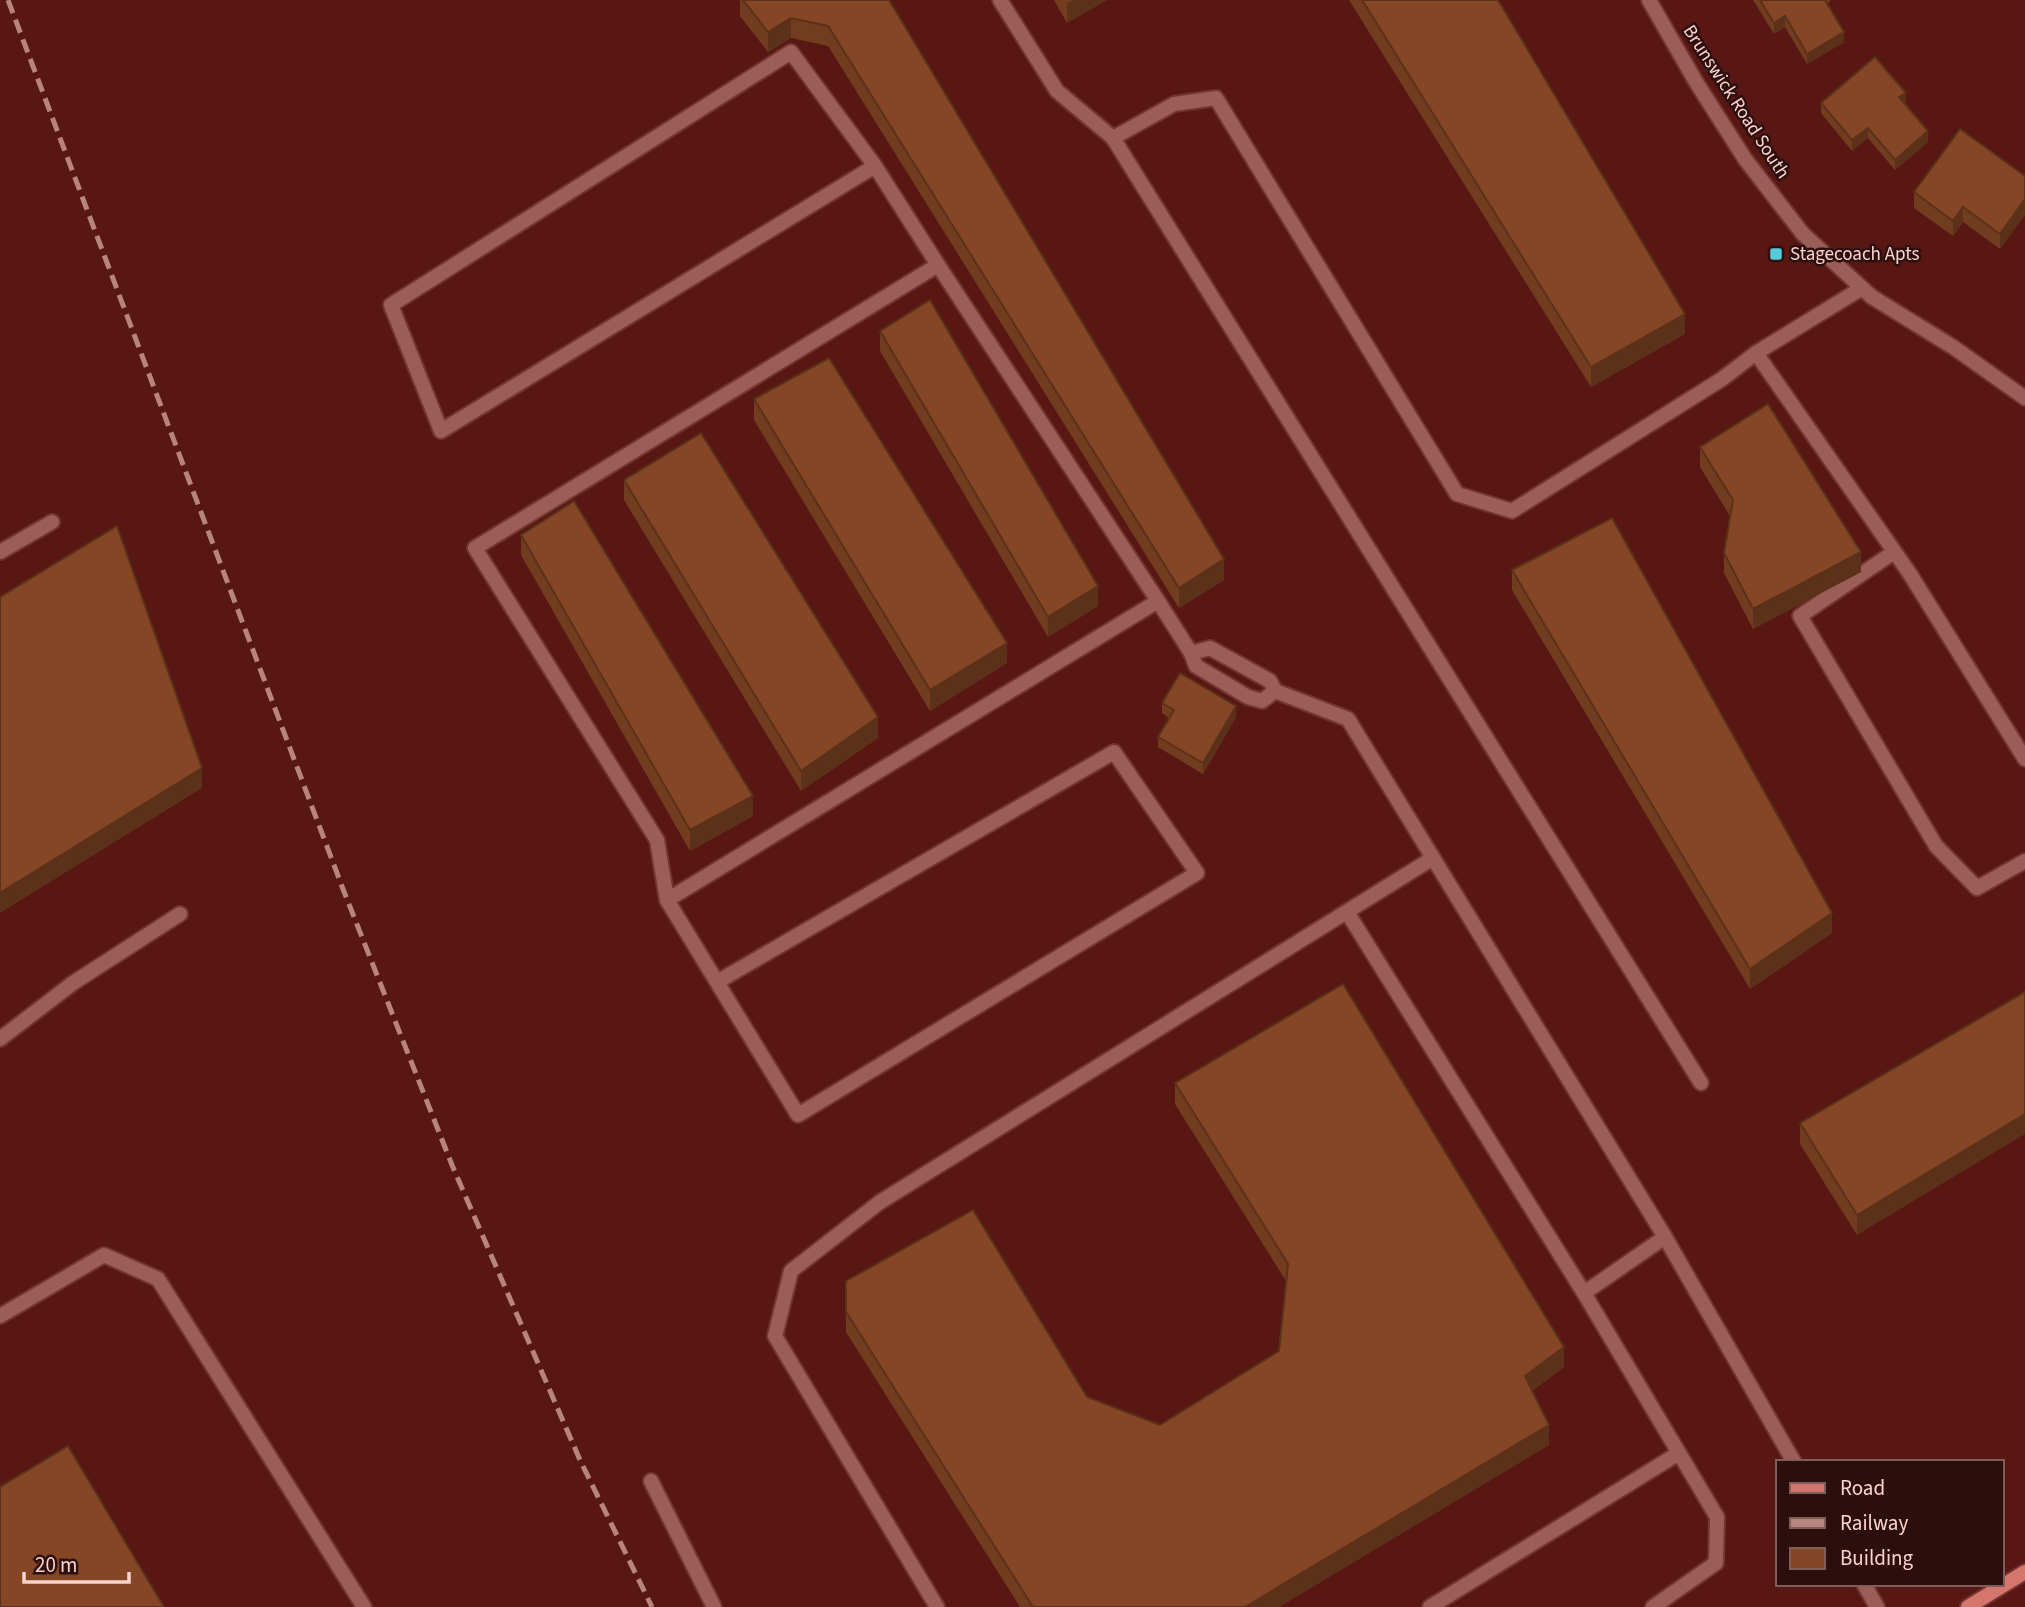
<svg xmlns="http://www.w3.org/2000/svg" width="2025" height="1607" viewBox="0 0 2025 1607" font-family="'Source Sans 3',sans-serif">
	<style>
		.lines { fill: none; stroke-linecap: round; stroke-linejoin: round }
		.lane-casing { stroke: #733531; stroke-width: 18 }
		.street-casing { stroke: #733531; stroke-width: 18 }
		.secondary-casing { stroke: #733531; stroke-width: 18 }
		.lane { stroke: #9a5e57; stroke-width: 14 }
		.street { stroke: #9a5e57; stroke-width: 14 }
		.secondary { stroke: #d4766b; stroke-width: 14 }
		.rail { stroke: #b8847e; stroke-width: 5; stroke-dasharray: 14 7; stroke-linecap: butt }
		.wall { fill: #723c1f }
		.shaded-wall { fill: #5c3119 }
		.building { fill: #844624; stroke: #5c3119; stroke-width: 2 }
		.poi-dot { fill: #53cbdb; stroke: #2c0f0c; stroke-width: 2.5 }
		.labels { text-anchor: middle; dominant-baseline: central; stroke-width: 5; stroke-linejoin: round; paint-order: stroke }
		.street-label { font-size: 19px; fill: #fdd3cc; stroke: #2c0f0c }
		.poi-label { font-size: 19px; fill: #fdd3cc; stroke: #2c0f0c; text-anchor: start }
	</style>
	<rect width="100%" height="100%" fill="#591713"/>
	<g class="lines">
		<defs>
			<g id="lane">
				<polyline points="1000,0 1057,91 1113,138 1174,104 1216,98 1457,494 1512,511 1722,379 1756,353"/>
				<polyline points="1113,138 1701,1083"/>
				<polyline points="938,265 1158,601"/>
				<polyline points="1862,288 1756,353 1910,574 2025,759"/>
				<polyline points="0,552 52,522"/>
				<polyline points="1894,552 1800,616 1936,846 1977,888 2025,861"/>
				<polyline points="1275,691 1262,701 1248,697 1196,666 1191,653 1210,648 1270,681 1275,691 1348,719 1665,1237 1794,1462"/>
				<polyline points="667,900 657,840 475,548 938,265 875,166 441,431 391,305 791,52 875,166"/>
				<polyline points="1347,912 1584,1293"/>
				<polyline points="717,982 1114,752 1197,873 798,1115 667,900 1158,601 1191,653"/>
				<polyline points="0,1039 73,983 180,914"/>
				<polyline points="0,1316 104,1255 158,1279 364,1607"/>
				<polyline points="651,1481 714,1607"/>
				<polyline points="1864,1584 1877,1607"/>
				<polyline points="937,1607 775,1336 791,1271 880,1202 1433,858"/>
				<polyline points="1430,1607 1679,1453"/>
				<polyline points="1653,1607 1716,1563 1717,1517 1584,1293 1665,1237"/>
			</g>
			<polyline id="street" points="1649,0 1696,82 1745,159 1803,234 1872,297 1953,347 2025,398"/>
			<polyline id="secondary" points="1968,1607 2025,1572"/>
		</defs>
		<!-- lane casing -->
		<use href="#lane" class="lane-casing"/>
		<!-- street casing -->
		<use href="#street" class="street-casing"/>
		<!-- secondary casing -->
		<use href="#secondary" class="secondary-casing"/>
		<!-- lane -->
		<use href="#lane" class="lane"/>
		<!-- street -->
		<use href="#street" class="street"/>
		<!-- secondary -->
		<use href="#secondary" class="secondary"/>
		<!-- rail -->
		<polyline class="rail" points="8,0 343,889 452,1165 580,1460 652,1607"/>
	</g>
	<!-- wall -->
	<g class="wall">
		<polygon points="740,0 889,0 1224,580 1179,608 828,46 791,38 768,52 740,16"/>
		<polygon points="1054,0 1107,0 1067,23"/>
		<polygon points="1349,0 1498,0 1685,334 1591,387"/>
		<polygon points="1753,0 1830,0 1830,2 1827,3 1844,42 1807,64 1785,27 1774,34"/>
		<polygon points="1821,103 1906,103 1928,142 1895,170 1868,138 1852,151 1821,113"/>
		<polygon points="2025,176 2000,249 1963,222 1953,236 1914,208 1914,192"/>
		<polygon points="880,331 1098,606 1048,637 880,351"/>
		<polygon points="754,399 1007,663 930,711 754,420"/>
		<polygon points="1700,447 1861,572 1753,629 1724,573 1724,553 1730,516 1700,467"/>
		<polygon points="624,480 878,738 801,791 624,500"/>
		<polygon points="521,535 753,816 690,851 521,555"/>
		<polygon points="1512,570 1832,933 1750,989 1512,590"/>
		<polygon points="1162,703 1236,717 1203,774 1158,747 1158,737 1169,718 1162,713"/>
		<polygon points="2025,992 1857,1235 1800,1144 1800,1123"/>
		<polygon points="1175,1083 1564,1367 1532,1391 1549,1445 1279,1607 1020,1607 846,1332 846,1281 1087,1397 1160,1425 1279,1351 1286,1281 1175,1104"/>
	</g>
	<!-- shaded-wall -->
	<g class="shaded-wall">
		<polygon points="1073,0 1107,0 1067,23 1067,3"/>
		<polygon points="1785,16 1785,27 1774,34 1774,23"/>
		<polygon points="791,18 791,38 768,52 768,32"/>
		<polygon points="1844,32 1844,42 1807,64 1807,54"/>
		<polygon points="1906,93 1906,103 1899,108 1899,97"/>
		<polygon points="1868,128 1868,138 1852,151 1852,140"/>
		<polygon points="1928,131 1928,142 1895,170 1895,160"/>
		<polygon points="2025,199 2025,215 2000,249 2000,234"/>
		<polygon points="1963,207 1963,222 1953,236 1953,221"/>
		<polygon points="1685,314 1685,334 1591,387 1591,367"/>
		<polygon points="1861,552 1861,572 1753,629 1753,609"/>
		<polygon points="1224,559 1224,580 1179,608 1179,588"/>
		<polygon points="1098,586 1098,606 1048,637 1048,617"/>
		<polygon points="1007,643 1007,663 930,711 930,690"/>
		<polygon points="1236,706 1236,717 1203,774 1203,763"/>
		<polygon points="878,717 878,738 801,791 801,771"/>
		<polygon points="202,768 202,788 0,913 0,893"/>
		<polygon points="753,796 753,816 690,851 690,830"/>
		<polygon points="1832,913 1832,933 1750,989 1750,969"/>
		<polygon points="2025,1114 2025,1134 1857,1235 1857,1215"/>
		<polygon points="1564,1347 1564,1367 1525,1396 1525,1376"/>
		<polygon points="1549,1425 1549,1445 1279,1607 1245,1607"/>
	</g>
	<!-- building -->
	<g class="building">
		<polygon points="743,0 889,0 1224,559 1179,588 828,26 791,18 768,32"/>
		<polygon points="1362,0 1498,0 1685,314 1591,367"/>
		<polygon points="1760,0 1825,0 1844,32 1807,54 1785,16 1774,23"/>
		<polygon points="1875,57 1906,93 1899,97 1928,131 1895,160 1868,128 1852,140 1821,103"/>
		<polygon points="1960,129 2025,176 2025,199 2000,234 1963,207 1953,221 1914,192"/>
		<polygon points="930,300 1098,586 1048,617 880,331"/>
		<polygon points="829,358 1007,643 930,690 754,399"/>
		<polygon points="1768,404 1861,552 1753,609 1724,553 1733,500 1700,447"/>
		<polygon points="701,433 878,717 801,771 624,480"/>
		<polygon points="574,501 753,796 690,830 521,535"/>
		<polygon points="1612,518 1832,913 1750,969 1512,570"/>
		<polygon points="117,526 202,768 0,893 0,597"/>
		<polygon points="1180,673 1236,706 1203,763 1158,737 1174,710 1162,703"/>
		<polygon points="1343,984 1564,1347 1525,1376 1549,1425 1245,1607 1033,1607 846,1312 846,1281 973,1210 1087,1397 1160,1425 1279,1351 1288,1264 1175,1083"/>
		<polygon points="2025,992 2025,1114 1857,1215 1800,1123"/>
		<polygon points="68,1446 164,1607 0,1607 0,1487"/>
	</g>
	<!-- markers -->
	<rect class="poi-dot" x="1769" y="247" width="14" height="14" rx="3.5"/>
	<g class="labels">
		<!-- street labels -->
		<g class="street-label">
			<text transform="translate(1736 102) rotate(57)">Brunswick Road South</text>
		</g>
		<!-- poi labels -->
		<g class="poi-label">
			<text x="1790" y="254">Stagecoach Apts</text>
		</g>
	</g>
	<!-- legend -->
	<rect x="1776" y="1460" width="228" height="126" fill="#2c0f0c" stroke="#805d59" stroke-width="2"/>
	<rect x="1790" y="1483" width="35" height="10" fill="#d4766b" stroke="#805d59" stroke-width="2"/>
	<text x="1840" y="1495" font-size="21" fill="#fdd3cc">Road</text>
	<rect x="1790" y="1518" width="35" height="10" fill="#b8847e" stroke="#805d59" stroke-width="2"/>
	<text x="1840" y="1530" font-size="21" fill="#fdd3cc">Railway</text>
	<rect x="1790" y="1548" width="35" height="21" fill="#844624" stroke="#805d59" stroke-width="2"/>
	<text x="1840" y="1565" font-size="21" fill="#fdd3cc">Building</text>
	<!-- scale -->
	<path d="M24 1572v10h105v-10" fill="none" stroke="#fdd3cc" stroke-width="3.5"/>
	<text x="35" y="1572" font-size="21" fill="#fdd3cc" stroke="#2c0f0c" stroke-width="5" paint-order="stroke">20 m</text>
</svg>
